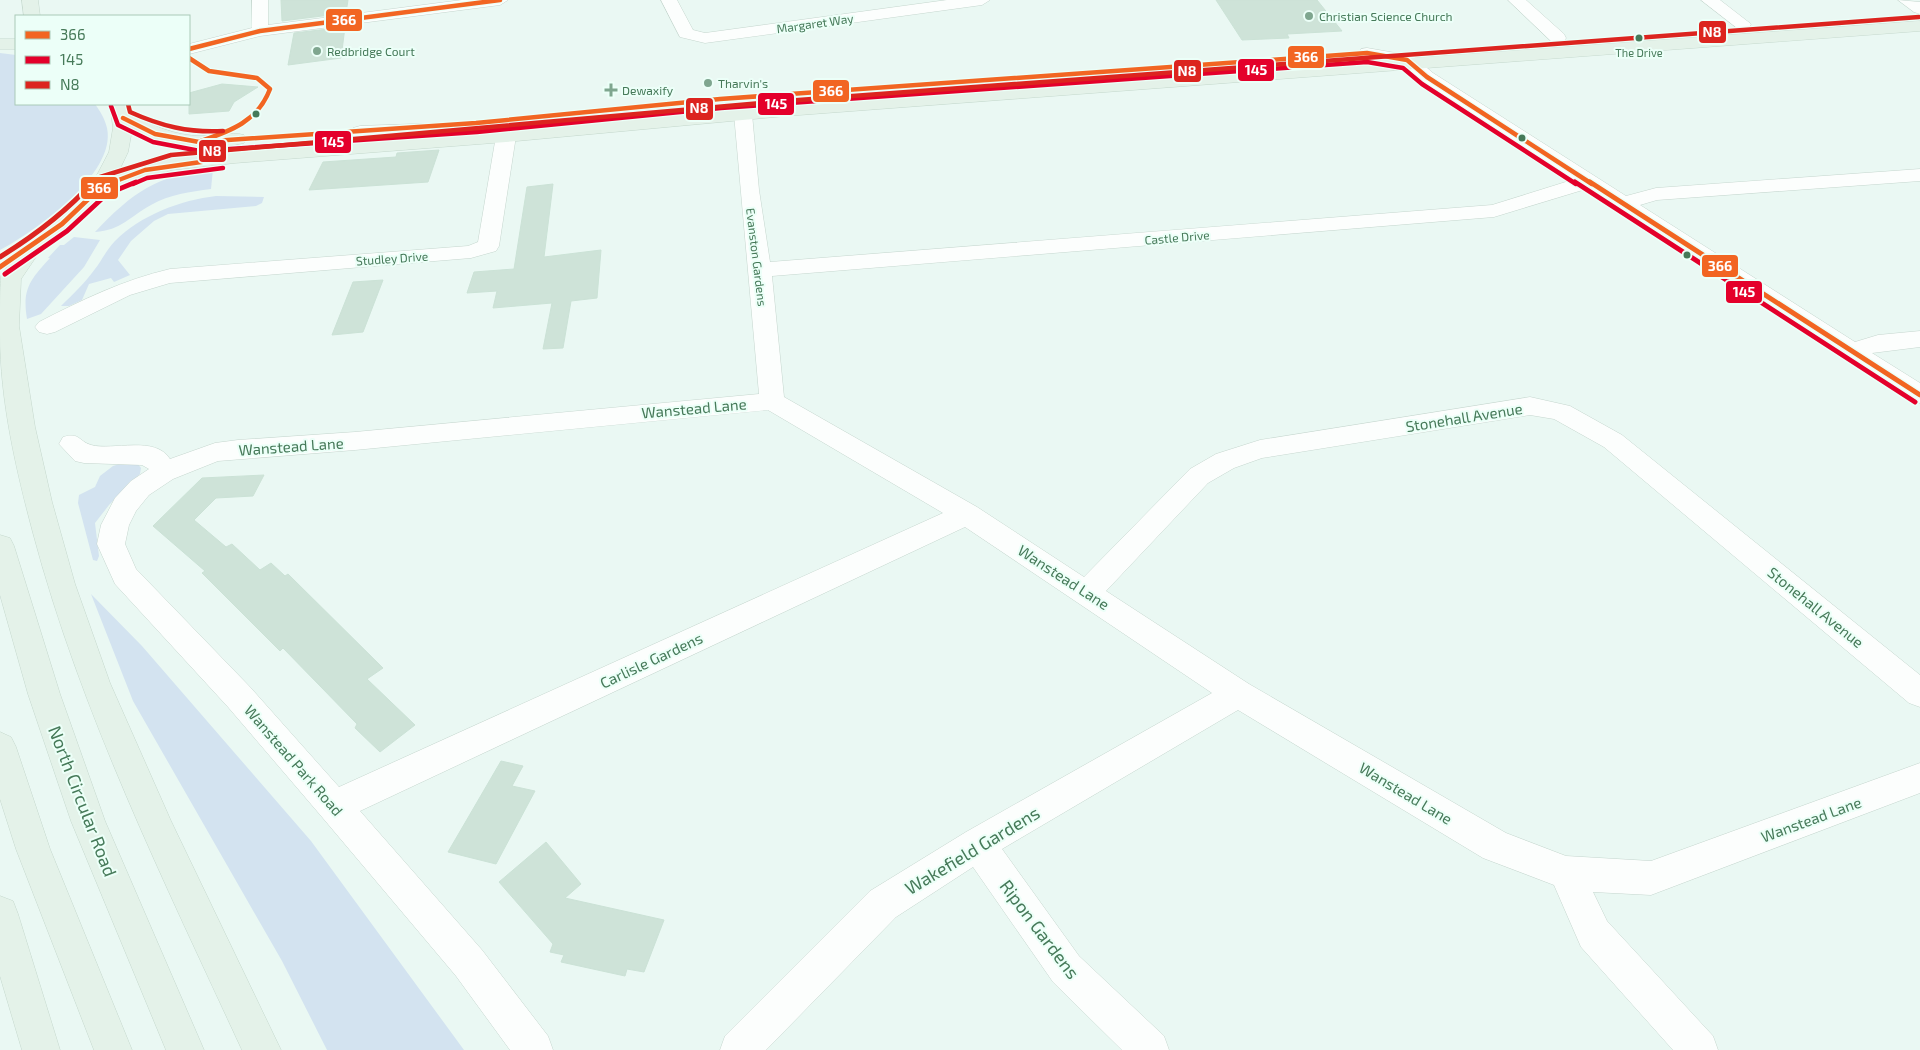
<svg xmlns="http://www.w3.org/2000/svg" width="1920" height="1050" viewBox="0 0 1920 1050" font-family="'Exo 2',sans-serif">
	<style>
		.green { fill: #d3e3f0 }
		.building { fill: #cee3d8; stroke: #cbe2d6 }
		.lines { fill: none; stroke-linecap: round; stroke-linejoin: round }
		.minor-casing { stroke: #c5d6ce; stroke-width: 1 }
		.highway-casing { stroke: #c5d8cd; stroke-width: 1 }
		.minor { fill: #fcfefd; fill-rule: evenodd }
		.highway { fill: #e4f2e9; fill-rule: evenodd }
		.bus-1-far1-casing { stroke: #ecfff8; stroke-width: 7 }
		.bus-1-casing { stroke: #ecfff8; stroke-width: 8 }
		.bus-2-far1-casing { stroke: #ecfff8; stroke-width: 7 }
		.bus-2-casing { stroke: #ecfff8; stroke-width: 8 }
		.bus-3-far1-casing { stroke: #ecfff8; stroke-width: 7 }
		.bus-3-casing { stroke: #ecfff8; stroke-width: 8 }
		.bus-1-far1 { stroke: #f26522; stroke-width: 4.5 }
		.bus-1 { stroke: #f26522; stroke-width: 5 }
		.bus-2-far1 { stroke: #e4002b; stroke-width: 4.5 }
		.bus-2 { stroke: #e4002b; stroke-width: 5 }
		.bus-3-far1 { stroke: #dc241f; stroke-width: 4.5 }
		.bus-3 { stroke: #dc241f; stroke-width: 5 }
		.poi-dot { fill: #7fa68f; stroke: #ecfff8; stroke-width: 2 }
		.bus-dot { fill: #467a59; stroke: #ecfff8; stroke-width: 2 }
		.labels { text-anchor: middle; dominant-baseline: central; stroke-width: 4; stroke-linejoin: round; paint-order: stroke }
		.far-bus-label { font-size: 11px; fill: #467a59; stroke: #ecfff8 }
		.far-poi-label { font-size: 12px; fill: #467a59; stroke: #ecfff8; text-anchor: start }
		.far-street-label { font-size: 12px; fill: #467a59; stroke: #ecfff8 }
		.street-label { font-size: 15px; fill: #467a59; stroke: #ecfff8 }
		.near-street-label { font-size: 18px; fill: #467a59; stroke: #ecfff8 }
		.line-badge { stroke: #ecfff8; stroke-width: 2 }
		.badge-label { font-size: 14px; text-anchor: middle; font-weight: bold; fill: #fff }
	</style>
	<rect width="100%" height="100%" fill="#eaf8f3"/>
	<!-- green -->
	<g class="green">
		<polygon points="1920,15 1920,20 1472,54 1466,48"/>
		<path d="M 0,53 L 16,55 L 16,104 L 95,104 C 100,111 105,119 107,128 C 117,174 34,232 0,250 Z"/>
		<polygon points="1388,57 1396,59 796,104 795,97 1150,71 1163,74"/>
		<polygon points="754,101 754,108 523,128 517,124 577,115"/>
		<path d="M 213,169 L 211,189 C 190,192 170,194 151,205 C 129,217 122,230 95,232 C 133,192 157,175 213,169 Z"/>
		<path d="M 216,196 L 264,197 L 262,203 L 256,206 L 168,214 L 154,221 L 131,241 L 118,260 L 130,275 L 114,282 L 111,278 L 89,284 L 82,300 L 69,306 L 61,306 C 73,294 85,283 95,269 C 102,260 107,249 115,241 C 141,215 181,200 216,196 Z"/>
		<path d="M 74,237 L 100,240 L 84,267 L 41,314 L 27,319 C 22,289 30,280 50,258 L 48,258 L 60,245 L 64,245 Z"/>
		<polygon points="126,462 137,463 141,468 140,474 109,505 95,523 99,556 97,561 93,560 78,503 79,495 95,487 100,476 113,466"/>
		<polygon points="91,594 142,646 311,841 464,1050 327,1050 282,961 133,701"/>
	</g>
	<!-- building -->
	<g class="building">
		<polygon points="281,0 348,0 346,13 282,21"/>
		<polygon points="1216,0 1317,0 1342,31 1287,34 1289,38 1242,40"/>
		<polygon points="345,27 341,58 288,65 294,33"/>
		<polygon points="222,84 258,87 234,102 229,111 189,114 189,93"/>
		<polygon points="439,150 428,182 309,190 323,162 396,157 397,153"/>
		<polygon points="553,184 544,257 601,250 597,298 571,301 563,348 543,349 552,303 493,308 497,291 467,293 474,272 514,269 527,187"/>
		<polygon points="383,280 363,332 332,335 353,282"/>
		<polygon points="264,475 253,496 216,498 194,520 226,547 232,544 260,570 271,563 285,576 288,574 383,668 367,679 415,725 380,752 355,728 357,724 283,648 280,651 202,573 205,571 153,526 202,478"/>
		<polygon points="501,761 523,766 512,786 535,791 496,864 448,852"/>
		<polygon points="546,842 581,884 565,898 664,920 644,972 627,969 625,976 561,962 564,955 550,952 553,944 499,882"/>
	</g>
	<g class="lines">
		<defs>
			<g id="minor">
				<polygon points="252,0 268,0 268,25 462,0 508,0 500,5 260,36 189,54 189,44 252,28"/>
				<polygon points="661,0 677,0 693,30 705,33 947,0 990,0 982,5 705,43 680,37"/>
				<polygon points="1508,0 1526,0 1564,34 1566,38 1564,42 1552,42"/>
				<polygon points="1701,0 1720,0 1751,24 1749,28 1737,28"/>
				<polygon points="1898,0 1920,2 1920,14 1914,12"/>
				<path d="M 1367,48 L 1413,56 L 1433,73 L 1626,196 L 1656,188 L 1920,169 L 1920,181 L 1657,200 L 1640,205 L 1855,342 L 1878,335 L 1920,331 L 1920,347 L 1872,353 L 1920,383 L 1920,403 L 1911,401 L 1586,189 L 1494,217 L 772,276 L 784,397 L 977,507 L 1084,577 L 1190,469 L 1216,454 L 1260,440 L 1530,397 L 1570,406 L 1622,435 L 1920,675 L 1920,707 L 1909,703 L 1604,447 L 1554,419 L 1530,415 L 1262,458 L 1234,468 L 1208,483 L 1106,591 L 1249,684 L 1506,833 L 1566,856 L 1651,861 L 1920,763 L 1920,793 L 1651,895 L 1593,892 L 1607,921 L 1713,1036 L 1718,1050 L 1673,1050 L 1581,947 L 1554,885 L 1483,858 L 1238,710 L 1002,849 L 1079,956 L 1164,1036 L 1169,1050 L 1122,1050 L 1053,982 L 973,867 L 896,917 L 766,1050 L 720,1050 L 725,1036 L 870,891 L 966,832 L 1212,693 L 965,527 L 360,811 L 482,950 L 548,1036 L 553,1050 L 510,1050 L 456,976 L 322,817 L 228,707 L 115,584 L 97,544 L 101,525 L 115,498 L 131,481 L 149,469 L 142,465 L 84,463 L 75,461 L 59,444 L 63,437 C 80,432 78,441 91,445 C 113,451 155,435 170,459 L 215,443 L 238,440 L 355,432 L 759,394 L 734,114 L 736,110 L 750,110 L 752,114 L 759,190 L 770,262 L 1492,205 L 1572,180 L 1421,81 L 1401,64 L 1361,57 L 1358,53 L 1361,49 ZM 768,410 L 943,513 L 339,787 L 250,687 L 136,569 L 125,544 L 129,525 L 136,511 L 149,495 L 173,479 L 218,461 L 355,450 Z"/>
				<path d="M 475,122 L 509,127 L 516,136 L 499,246 L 496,251 L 471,258 L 170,283 L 130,295 L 55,332 L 47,334 L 39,332 L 35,327 L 39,322 C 82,300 123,280 170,269 L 468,246 L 478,242 L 496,136 L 475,134 L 360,138 L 353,136 L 351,132 L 353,128 L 360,126 Z"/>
			</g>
			<g id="highway">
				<polygon points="22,0 38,0 40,16 24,16"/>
				<path d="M 1920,21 L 1920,31 L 786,116 L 506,142 L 235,163 L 172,170 L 106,191 L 83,217 L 40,251 L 21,279 L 19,326 L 35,427 L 52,502 L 75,584 L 110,683 L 171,821 L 281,1050 L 242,1050 C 164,881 81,713 33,533 C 16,469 0,401 0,334 C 0,323 0,285 1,276 C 3,271 8,267 11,262 L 5,257 L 68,208 L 98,173 L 109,152 L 113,128 L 110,104 L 128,104 L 130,114 C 152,125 175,136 201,136 C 215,136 230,131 244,135 L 247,139 L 244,143 C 207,152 165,146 132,130 L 128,152 L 118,173 L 172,158 L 235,151 L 506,130 L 786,104 Z"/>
				<rect x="0" y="39" width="16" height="10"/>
				<polygon points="0,535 10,538 14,546 60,694 105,821 204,1050 166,1050 71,821 28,694 0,595"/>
				<polygon points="0,732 11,737 16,747 50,849 132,1050 94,1050 16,849 0,799"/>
				<polygon points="0,896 13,901 18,914 60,1050 22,1050 0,976"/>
			</g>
		</defs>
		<!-- minor casing -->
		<use href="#minor" class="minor-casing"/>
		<!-- highway casing -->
		<use href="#highway" class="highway-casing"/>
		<!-- minor -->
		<use href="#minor" class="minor"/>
		<!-- highway -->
		<use href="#highway" class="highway"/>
		<defs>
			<g id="bus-1-far1">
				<polyline points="189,49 260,31 500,0"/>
				<path d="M 189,58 L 209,71 L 257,78 L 270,89 C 258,121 231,131 201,141"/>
				<polyline points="123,118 155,134 199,142 476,123 720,99 1367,53 1407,60 1427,77 1592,184"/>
				<polyline points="108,184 145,170 222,159"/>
			</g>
			<g id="bus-1">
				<polyline points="1590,182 1920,395"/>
				<polyline points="0,267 62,224 102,186 112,182"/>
			</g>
			<g id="bus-2-far1">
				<polyline points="111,106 118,125 153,142 200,151 477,132 721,108 1367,62 1403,68 1422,84 1576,184"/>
				<polyline points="133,184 147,178 223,168"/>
			</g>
			<g id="bus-2">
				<polyline points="1575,182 1915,402"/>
				<polyline points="5,274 67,231 107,194 136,182"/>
			</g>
			<g id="bus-3-far1">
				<path d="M 128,104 L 130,112 C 161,126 189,133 223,131"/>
				<polyline points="92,184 97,178 171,155 785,101 1919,17"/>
			</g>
			<path id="bus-3" d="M 0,257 C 34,236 66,212 93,182"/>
		</defs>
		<!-- bus-1-far1 casing -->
		<use href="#bus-1-far1" class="bus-1-far1-casing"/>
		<!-- bus-1 casing -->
		<use href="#bus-1" class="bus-1-casing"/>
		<!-- bus-2-far1 casing -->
		<use href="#bus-2-far1" class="bus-2-far1-casing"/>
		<!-- bus-2 casing -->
		<use href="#bus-2" class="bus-2-casing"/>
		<!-- bus-3-far1 casing -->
		<use href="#bus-3-far1" class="bus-3-far1-casing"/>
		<!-- bus-3 casing -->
		<use href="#bus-3" class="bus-3-casing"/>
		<!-- bus-1-far1 -->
		<use href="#bus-1-far1" class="bus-1-far1"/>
		<!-- bus-1 -->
		<use href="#bus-1" class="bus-1"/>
		<!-- bus-2-far1 -->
		<use href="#bus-2-far1" class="bus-2-far1"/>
		<!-- bus-2 -->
		<use href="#bus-2" class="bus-2"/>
		<!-- bus-3-far1 -->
		<use href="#bus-3-far1" class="bus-3-far1"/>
		<!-- bus-3 -->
		<use href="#bus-3" class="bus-3"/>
	</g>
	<!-- markers -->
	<g class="poi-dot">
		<circle cx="1309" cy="16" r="5"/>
		<circle cx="317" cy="51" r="5"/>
		<circle cx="708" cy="83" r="5"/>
		<path d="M608.5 82.5h5v5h5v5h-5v5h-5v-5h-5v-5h5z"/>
	</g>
	<g class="bus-dot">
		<circle cx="1639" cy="38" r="4.5"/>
		<circle cx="256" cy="114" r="4.5"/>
		<circle cx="1522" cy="138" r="4.5"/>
		<circle cx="1687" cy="255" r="4.5"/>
	</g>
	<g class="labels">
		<!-- far-bus labels -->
		<g class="far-bus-label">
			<text x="1639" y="52">The Drive</text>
		</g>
		<!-- far-poi labels -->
		<g class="far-poi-label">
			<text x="1319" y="16">Christian Science Church</text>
			<text x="327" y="51">Redbridge Court</text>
			<text x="718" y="83">Tharvin's</text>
			<text x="622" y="90">Dewaxify</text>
		</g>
		<!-- far-street labels -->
		<g class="far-street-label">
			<text transform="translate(815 23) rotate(-8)">Margaret Way</text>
			<text transform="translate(1177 237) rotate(-5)">Castle Drive</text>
			<text transform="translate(757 257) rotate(83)">Evanston Gardens</text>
			<text transform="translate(392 258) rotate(-4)">Studley Drive</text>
		</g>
		<!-- street labels -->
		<g class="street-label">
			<text transform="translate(694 408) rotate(-5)">Wanstead Lane</text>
			<text transform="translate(1464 417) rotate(-9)">Stonehall Avenue</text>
			<text transform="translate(291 446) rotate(-4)">Wanstead Lane</text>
			<text transform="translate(1064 577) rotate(33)">Wanstead Lane</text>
			<text transform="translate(1816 607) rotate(39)">Stonehall Avenue</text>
			<text transform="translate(651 660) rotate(-25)">Carlisle Gardens</text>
			<text transform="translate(294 760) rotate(49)">Wanstead Park Road</text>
			<text transform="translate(1406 793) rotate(31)">Wanstead Lane</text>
			<text transform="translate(1811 819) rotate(-20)">Wanstead Lane</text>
		</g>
		<!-- near-street labels -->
		<g class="near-street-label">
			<text transform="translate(83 801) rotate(69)">North Circular Road</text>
			<text transform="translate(972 850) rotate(-31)">Wakefield Gardens</text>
			<text transform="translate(1040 929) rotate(53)">Ripon Gardens</text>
		</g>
	</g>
	<g class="line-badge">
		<rect x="325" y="8" width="38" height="24" rx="5" fill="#f26522"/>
		<rect x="1698" y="20" width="29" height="24" rx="5" fill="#dc241f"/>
		<rect x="1287" y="45" width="38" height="24" rx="5" fill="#f26522"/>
		<rect x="1237" y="58" width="38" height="24" rx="5" fill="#e4002b"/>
		<rect x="1173" y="59" width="29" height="24" rx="5" fill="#dc241f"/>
		<rect x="812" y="79" width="38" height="24" rx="5" fill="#f26522"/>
		<rect x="757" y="92" width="38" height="24" rx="5" fill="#e4002b"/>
		<rect x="685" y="97" width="29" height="24" rx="5" fill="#dc241f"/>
		<rect x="314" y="130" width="38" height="24" rx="5" fill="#e4002b"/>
		<rect x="198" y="139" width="29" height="24" rx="5" fill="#dc241f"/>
		<rect x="80" y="176" width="39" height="24" rx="5" fill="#f26522"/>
		<rect x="1701" y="254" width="38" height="24" rx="5" fill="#f26522"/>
		<rect x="1725" y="280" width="38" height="24" rx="5" fill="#e4002b"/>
	</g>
	<g class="badge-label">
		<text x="344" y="25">366</text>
		<text x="1712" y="37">N8</text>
		<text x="1306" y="62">366</text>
		<text x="1256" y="75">145</text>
		<text x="1187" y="76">N8</text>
		<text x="831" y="96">366</text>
		<text x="776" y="109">145</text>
		<text x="699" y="113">N8</text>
		<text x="333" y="147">145</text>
		<text x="212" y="156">N8</text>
		<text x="99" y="193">366</text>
		<text x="1720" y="271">366</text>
		<text x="1744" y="297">145</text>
	</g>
	<!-- legend -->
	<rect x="15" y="15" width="175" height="90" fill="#ecfff8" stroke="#aacab8"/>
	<rect x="25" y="31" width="25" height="8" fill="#f26522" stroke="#aacab8"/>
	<text x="60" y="40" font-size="15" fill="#467a59">366</text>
	<rect x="25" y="56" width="25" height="8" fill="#e4002b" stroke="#aacab8"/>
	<text x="60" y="65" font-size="15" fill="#467a59">145</text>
	<rect x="25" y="81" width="25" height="8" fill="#dc241f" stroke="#aacab8"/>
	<text x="60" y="90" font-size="15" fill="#467a59">N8</text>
</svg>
